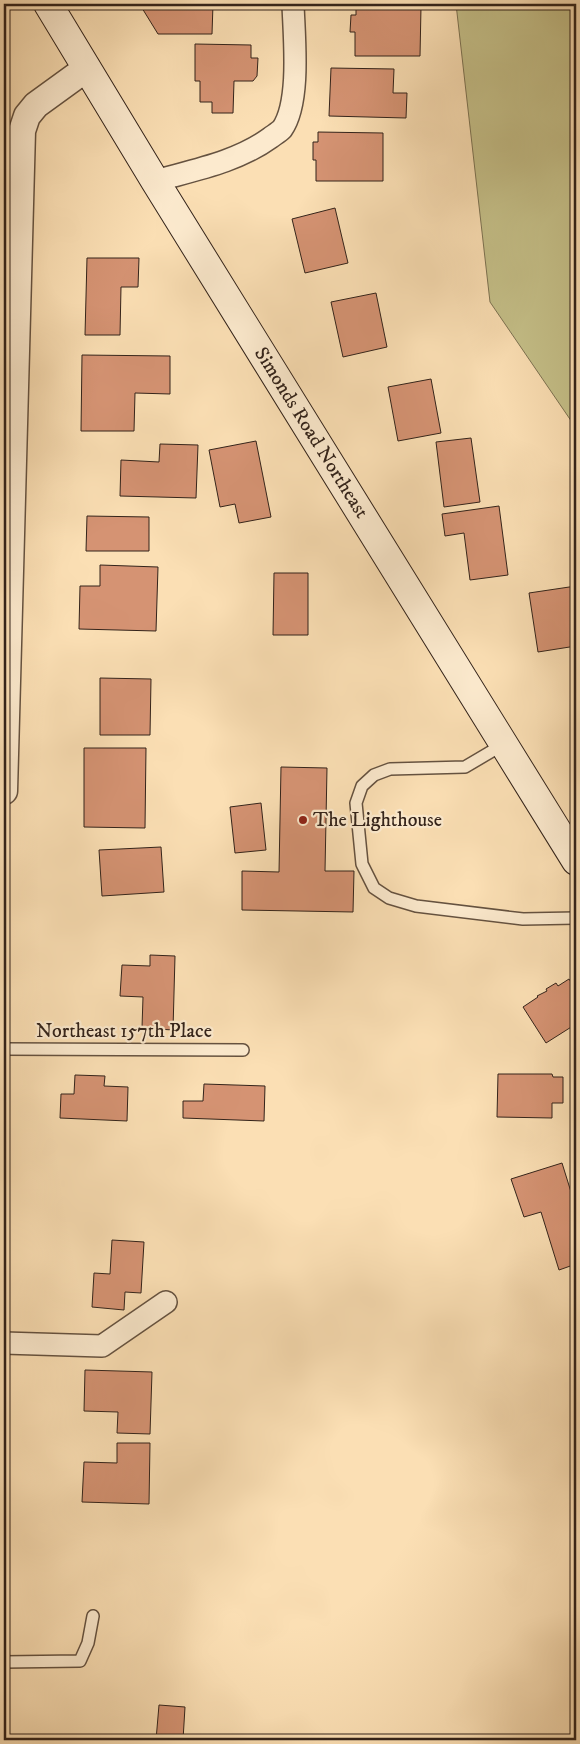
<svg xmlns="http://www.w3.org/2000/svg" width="580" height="1744" viewBox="0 0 580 1744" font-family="'IM FELL DW Pica',serif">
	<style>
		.green { fill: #c5c089; stroke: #7c7252 }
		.building { fill: #d59373; stroke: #33231a }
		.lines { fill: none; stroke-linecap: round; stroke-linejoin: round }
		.service-casing { stroke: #655240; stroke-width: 14 }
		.minor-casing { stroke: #655240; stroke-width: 24 }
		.tertiary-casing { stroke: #655240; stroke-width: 29 }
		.secondary-casing { stroke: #33231a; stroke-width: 30 }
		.service { stroke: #fceace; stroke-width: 11 }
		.minor { stroke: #fceace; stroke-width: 21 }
		.tertiary { stroke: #fceace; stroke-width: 26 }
		.secondary { stroke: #fceace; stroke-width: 28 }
		.poi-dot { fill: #8f2418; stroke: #fceace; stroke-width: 2 }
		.labels { text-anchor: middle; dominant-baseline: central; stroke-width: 4.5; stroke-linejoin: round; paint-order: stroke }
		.street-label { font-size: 20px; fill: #33231a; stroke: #fceace }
		.poi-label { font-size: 20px; fill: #33231a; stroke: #fceace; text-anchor: start }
	</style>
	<rect width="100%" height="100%" fill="#fbdfb4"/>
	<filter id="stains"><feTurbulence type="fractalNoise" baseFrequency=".004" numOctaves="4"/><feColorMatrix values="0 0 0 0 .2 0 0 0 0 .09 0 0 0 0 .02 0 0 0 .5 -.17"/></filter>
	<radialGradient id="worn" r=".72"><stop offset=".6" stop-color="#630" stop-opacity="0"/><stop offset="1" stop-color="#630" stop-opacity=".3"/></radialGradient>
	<!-- green -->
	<polygon class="green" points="456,4 576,4 576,428 490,302"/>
	<!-- building -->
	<g class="building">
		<polygon points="142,4 213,4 212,34 158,34 142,8"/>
		<polygon points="356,6 421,7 420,56 355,56 355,32 350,32 351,15 356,15"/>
		<polygon points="195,44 251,45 251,58 258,58 257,76 253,81 234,81 233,113 212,113 212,102 200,102 200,81 195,81"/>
		<polygon points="331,68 394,69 393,93 407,93 406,118 329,116"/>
		<polygon points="318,132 383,133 383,181 316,181 316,160 313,160 313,142 318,142"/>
		<polygon points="335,208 348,263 305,273 292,219"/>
		<polygon points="87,258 139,258 138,287 121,287 120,335 85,335"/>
		<polygon points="376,293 387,347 343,357 331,302"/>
		<polygon points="82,355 170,356 170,394 135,393 134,431 81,431"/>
		<polygon points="431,379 441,433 398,441 388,387"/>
		<polygon points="471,438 480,502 444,507 436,442"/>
		<polygon points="256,441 271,517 239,523 235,504 220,507 209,450"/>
		<polygon points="160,444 198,445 196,498 120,496 121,460 159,462"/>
		<polygon points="499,506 508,575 470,580 464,533 445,536 442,514"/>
		<polygon points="87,516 149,517 149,551 86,551"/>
		<polygon points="100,565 158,567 156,631 79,629 80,586 100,586"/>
		<polygon points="274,573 308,573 308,635 273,635"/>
		<polygon points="576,586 576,646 538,652 529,593"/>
		<polygon points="100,678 151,679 150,735 100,735"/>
		<polygon points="84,748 146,748 145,828 84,827"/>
		<polygon points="281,767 327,768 325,871 354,871 353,912 242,910 242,871 279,872"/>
		<polygon points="261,803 266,850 235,853 230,807"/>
		<polygon points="161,847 164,892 102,896 99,850"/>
		<polygon points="150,955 175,956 173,1030 142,1028 143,997 120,996 122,965 150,966"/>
		<polygon points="569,979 576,990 576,1024 546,1043 523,1007 538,997 537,996 547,991 546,989 556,983 558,986"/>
		<polygon points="498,1074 552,1074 553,1077 563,1077 563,1103 552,1103 552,1118 497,1117"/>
		<polygon points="75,1075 105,1076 104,1086 128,1087 127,1121 60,1118 61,1094 74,1094"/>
		<polygon points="204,1084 265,1086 264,1121 183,1118 183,1101 203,1101"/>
		<polygon points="562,1163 576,1208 576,1264 559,1270 541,1212 524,1217 511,1179"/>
		<polygon points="112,1240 144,1242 141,1293 125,1292 124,1310 92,1307 94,1273 110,1274"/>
		<polygon points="85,1370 152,1372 150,1434 117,1433 118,1412 84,1411"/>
		<polygon points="117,1443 150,1443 149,1504 82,1502 84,1462 117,1463"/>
		<polygon points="159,1705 185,1707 183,1740 156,1740"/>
	</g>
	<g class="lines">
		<defs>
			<g id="service">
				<polyline points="504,744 465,767 390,769 374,775 362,786 356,803 362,864 374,888 389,898 416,906 523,919 576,918"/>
				<polyline points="4,1049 243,1050"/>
				<polyline points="4,1662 80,1661 88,1643 93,1616"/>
			</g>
			<g id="minor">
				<path d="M 155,181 C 194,170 237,162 270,138 C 274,135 279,132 282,129 C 301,102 294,36 293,4"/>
				<polyline points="4,1343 102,1346 166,1302"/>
			</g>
			<polyline id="tertiary" points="4,791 22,131 27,116 36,105 87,68"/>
			<polyline id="secondary" points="48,4 155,181 576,861"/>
		</defs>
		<!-- service casing -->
		<use href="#service" class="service-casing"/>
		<!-- minor casing -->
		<use href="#minor" class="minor-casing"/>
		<!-- tertiary casing -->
		<use href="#tertiary" class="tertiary-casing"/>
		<!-- secondary casing -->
		<use href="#secondary" class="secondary-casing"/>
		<!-- service -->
		<use href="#service" class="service"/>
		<!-- minor -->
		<use href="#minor" class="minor"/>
		<!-- tertiary -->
		<use href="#tertiary" class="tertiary"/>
		<!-- secondary -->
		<use href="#secondary" class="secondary"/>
	</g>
	<!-- markers -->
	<circle class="poi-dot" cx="303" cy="820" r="5"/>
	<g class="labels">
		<!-- street labels -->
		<g class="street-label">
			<text transform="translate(311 433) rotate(58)">Simonds Road Northeast</text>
			<text x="124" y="1031">Northeast 157th Place</text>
		</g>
		<!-- poi labels -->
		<g class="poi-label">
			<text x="313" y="820">The Lighthouse</text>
		</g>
	</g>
	<!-- margin -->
	<rect width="580" height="1744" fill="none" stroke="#fbdfb4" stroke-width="20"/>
	<rect x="5" y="5" width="570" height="1734" fill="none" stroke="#33231a" stroke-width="2.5"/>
	<rect x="10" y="10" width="560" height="1724" fill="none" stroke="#33231a"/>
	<rect width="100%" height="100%" filter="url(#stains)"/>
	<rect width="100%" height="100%" fill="url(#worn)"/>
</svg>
